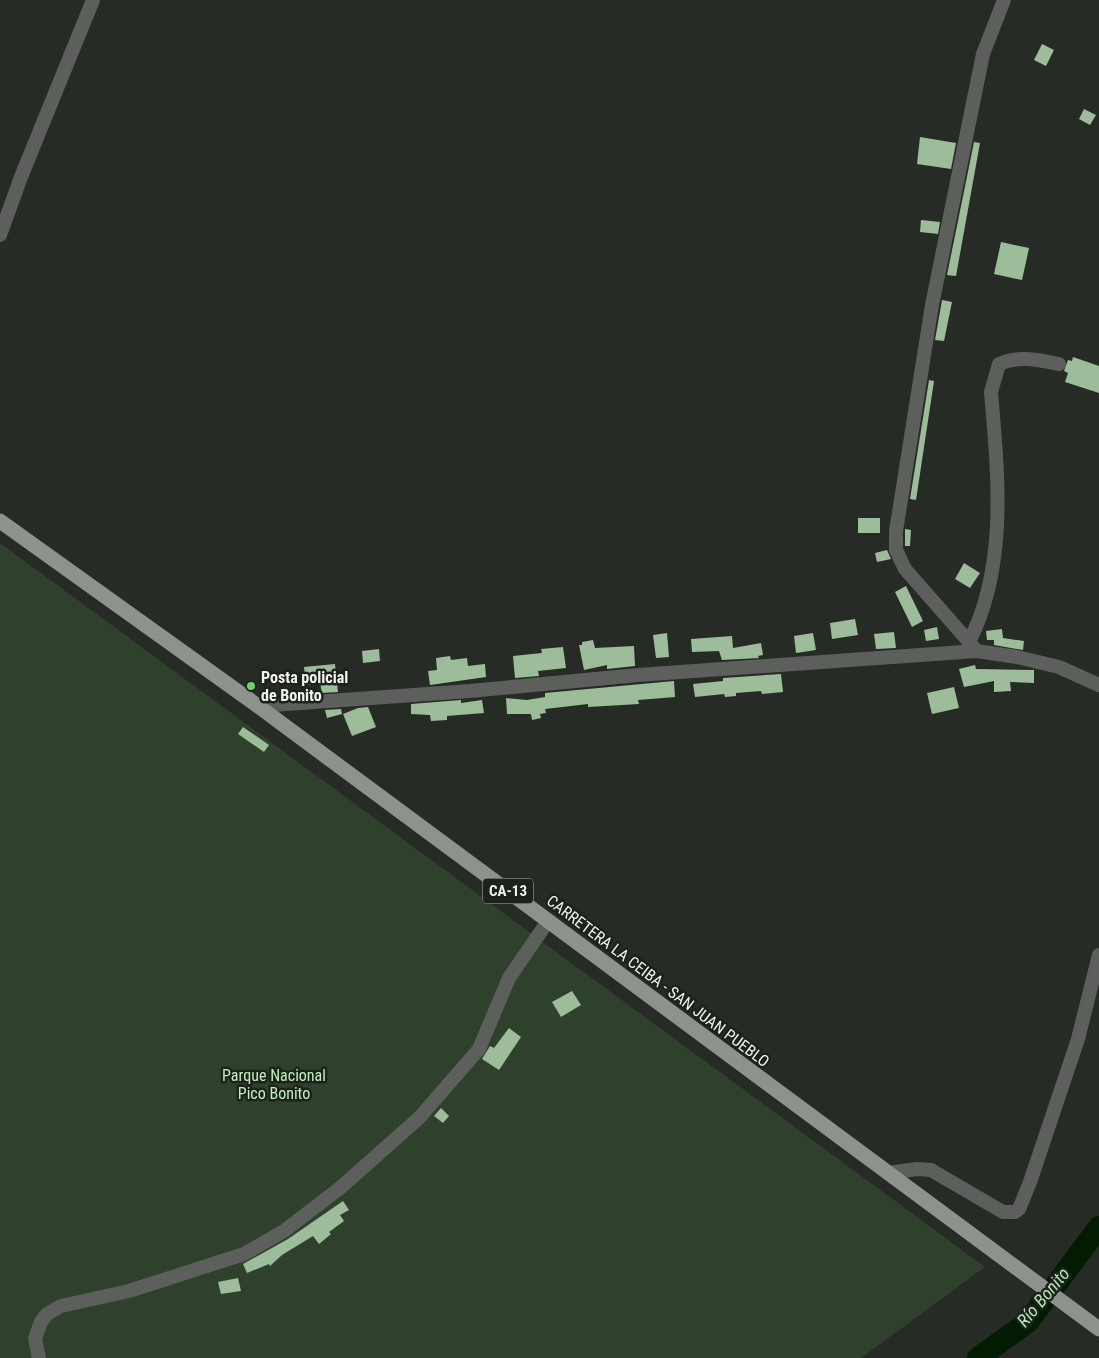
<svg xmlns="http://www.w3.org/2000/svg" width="1099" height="1358" viewBox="0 0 1099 1358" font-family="'Roboto Condensed',sans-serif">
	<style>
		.green { fill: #2f412d }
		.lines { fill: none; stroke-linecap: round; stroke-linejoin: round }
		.river { stroke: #031b02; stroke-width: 22 }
		.building { fill: #9dbc99 }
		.minor { stroke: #5c5f5b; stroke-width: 14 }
		.major { stroke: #8d938c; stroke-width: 15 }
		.poi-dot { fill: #6cd362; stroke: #1d221c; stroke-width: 2 }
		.labels { text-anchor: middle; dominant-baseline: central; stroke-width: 5; stroke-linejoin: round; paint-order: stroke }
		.shield { fill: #1d221c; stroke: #b1b4b0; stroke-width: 1 }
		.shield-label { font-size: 15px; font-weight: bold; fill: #f0f3ef }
		.poi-label { font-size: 16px; font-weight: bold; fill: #f0f3ef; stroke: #1d221c; text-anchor: start }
		.street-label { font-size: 16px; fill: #f0f3ef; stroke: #1d221c }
		.park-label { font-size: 16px; fill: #bff0b9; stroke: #1d221c }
		.water-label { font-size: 18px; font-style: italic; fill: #b5e6af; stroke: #1d221c }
	</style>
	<rect width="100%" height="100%" fill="#262c25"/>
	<!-- green -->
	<polygon class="green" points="0,543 985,1267 861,1358 0,1358"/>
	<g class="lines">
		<!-- river -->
		<polyline class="river" points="978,1358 1028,1322 1099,1227"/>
	</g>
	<!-- building -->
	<g class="building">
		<polygon points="1042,44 1054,50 1046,66 1034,60"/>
		<polygon points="1084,109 1096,115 1090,125 1079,119"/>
		<polygon points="920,137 956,143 951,169 917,164"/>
		<polygon points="974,142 980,143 956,276 947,275"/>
		<polygon points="921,220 940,222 938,234 920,232"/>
		<polygon points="1001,242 1029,248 1022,280 994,274"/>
		<polygon points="942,300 952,302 944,341 935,340"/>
		<polygon points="1073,357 1099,366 1099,393 1065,382 1068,373 1064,371 1068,360 1072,361"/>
		<polygon points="929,380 934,381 916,500 910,499"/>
		<rect x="858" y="518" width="22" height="15"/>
		<polygon points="905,529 911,530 910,546 905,546"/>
		<polygon points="887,550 891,559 877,562 875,553"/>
		<polygon points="964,563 980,573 970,588 955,579"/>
		<polygon points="906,586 923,621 912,627 895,592"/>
		<polygon points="855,619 858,635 832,639 830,623"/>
		<polygon points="937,627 939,639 926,641 924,630"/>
		<polygon points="1002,629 1003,638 1024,641 1023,650 994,645 994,640 987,640 986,631"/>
		<polygon points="894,632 896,648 876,649 874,634"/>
		<polygon points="667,633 669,657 656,658 653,635"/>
		<polygon points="813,633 816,650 796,653 794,636"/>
		<polygon points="732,636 733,648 761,643 763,655 758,656 759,658 722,660 719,651 692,652 691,639"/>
		<polygon points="593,640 595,648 634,646 635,666 607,669 607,665 584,670 579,645 582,645 582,642"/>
		<polygon points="563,647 566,668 538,671 539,676 515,678 513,656 542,653 541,649"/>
		<polygon points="379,649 380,661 363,663 362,651"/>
		<polygon points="450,656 451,660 467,658 468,666 485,664 486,677 430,685 428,671 437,670 436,658"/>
		<polygon points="335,664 338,692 322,693 320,683 306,685 304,667"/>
		<polygon points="975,665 976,669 1034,670 1034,683 1010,682 1011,691 994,692 994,681 964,687 959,669"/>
		<polygon points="781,674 783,692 762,694 761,691 736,693 736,696 725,697 724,694 695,697 693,684 723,681 723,678"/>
		<polygon points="674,681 675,697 638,700 639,704 588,707 588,704 545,709 546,713 540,714 541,718 532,720 531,714 507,714 506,698 527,700 545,697 545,693"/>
		<polygon points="954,687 959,708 932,714 927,693"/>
		<polygon points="461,700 461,703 482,700 484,713 447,716 447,720 431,721 430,715 411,714 411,704"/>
		<polygon points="368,707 376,727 352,736 343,714 358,708"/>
		<polygon points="341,709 342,714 327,718 325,710"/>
		<polygon points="243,727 269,745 264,752 238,734"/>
		<polygon points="572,991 581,1005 561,1017 552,1002"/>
		<polygon points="509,1028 521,1037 499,1070 482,1059 490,1046 494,1048"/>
		<polygon points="441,1108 449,1116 443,1123 434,1116"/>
		<polygon points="343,1201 349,1210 340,1215 344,1221 329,1232 331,1234 319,1244 313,1236 282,1255 270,1266 269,1264 247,1273 243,1264 288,1239"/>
		<polygon points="238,1278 241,1291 221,1294 218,1282"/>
	</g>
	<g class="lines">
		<!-- minor -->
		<g class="minor">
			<polyline points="0,235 21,177 93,0"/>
			<path d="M 969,642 C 1008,566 998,474 991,392 L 999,364 C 1018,355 1039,360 1059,364"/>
			<polyline points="977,651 905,569 896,550 896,531 932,305 983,54 1004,0"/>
			<polyline points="258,706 470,691 638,675 977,651 1017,657 1059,667 1099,685"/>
			<polyline points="888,1173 917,1169 931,1170 1003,1212 1015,1212 1019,1209 1030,1182 1078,1039 1099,955"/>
			<polyline points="39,1358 35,1338 41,1322 47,1314 61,1306 129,1291 244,1254 284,1231 340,1188 419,1118 479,1049 509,978 548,921"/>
		</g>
		<!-- major -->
		<polyline class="major" points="0,521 258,706 1099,1329"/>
	</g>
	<!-- markers -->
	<circle class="poi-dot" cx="251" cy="686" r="5"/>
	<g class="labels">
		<!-- shield labels -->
		<rect class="shield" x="483" y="878.5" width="50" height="25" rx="4"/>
		<g class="shield-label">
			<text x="508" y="891">CA-13</text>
		</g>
		<!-- poi labels -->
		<g class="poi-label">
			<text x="261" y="677">Posta policial<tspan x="261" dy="18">de Bonito</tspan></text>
		</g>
		<!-- street labels -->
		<g class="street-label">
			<text transform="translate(658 981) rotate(37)">CARRETERA LA CEIBA - SAN JUAN PUEBLO</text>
		</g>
		<!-- park labels -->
		<g class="park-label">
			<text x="274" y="1075">Parque Nacional<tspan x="274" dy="18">Pico Bonito</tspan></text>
		</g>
		<!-- water labels -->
		<g class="water-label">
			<text transform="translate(1043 1297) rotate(-50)">Río Bonito</text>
		</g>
	</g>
</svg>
